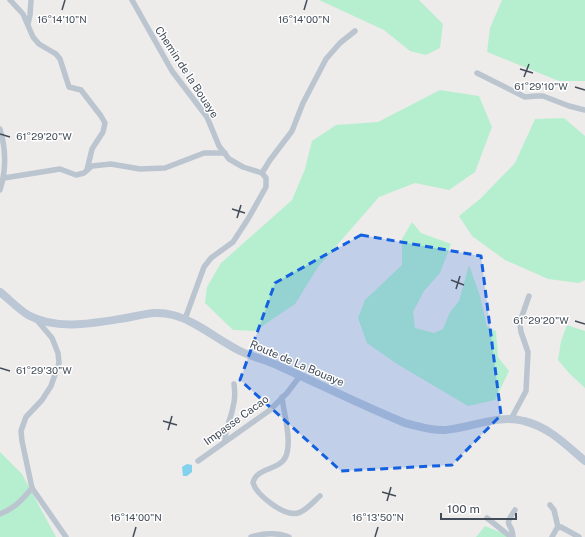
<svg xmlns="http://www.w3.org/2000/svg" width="585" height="537" viewBox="0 0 585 537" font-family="'Public Sans',sans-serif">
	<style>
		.green { fill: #b6efcf }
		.water { fill: #82d1ed }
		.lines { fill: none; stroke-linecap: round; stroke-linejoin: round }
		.minor { stroke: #bbc5cf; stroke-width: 5.5 }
		.secondary { stroke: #bcc7d6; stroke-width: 8 }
		.marked { fill: #1360e0; fill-opacity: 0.2; stroke: #1360e0; stroke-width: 3; stroke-dasharray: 8 5; stroke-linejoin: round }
		.ticks { fill: none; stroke: #434d59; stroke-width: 1.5 }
		.labels { text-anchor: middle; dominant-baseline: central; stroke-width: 3; stroke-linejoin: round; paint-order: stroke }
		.street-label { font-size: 11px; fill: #434d59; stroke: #fff }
		.ticks-label { font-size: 10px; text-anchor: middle; fill: #434d59; stroke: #fff; stroke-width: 3; stroke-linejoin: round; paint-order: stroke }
	</style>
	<rect width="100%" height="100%" fill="#eeebeb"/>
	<!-- green -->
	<g class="green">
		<polygon points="319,0 419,0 443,24 440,48 426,55 410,51 384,30"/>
		<polygon points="502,0 585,0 585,81 559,81 487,52 490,28"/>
		<polygon points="440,90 479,96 492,127 475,172 449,190 415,183 379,197 318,267 295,304 255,331 233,330 205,303 207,287 221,263 292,200 305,169 312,141 336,125 378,122"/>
		<polygon points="564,118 585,136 585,280 579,283 548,279 505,260 472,236 459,216 480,199 515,163 535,119"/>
		<polygon points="412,222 421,233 451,244 440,273 424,291 413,312 415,328 434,333 443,329 450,312 459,301 469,265 480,296 487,327 496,331 498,357 509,371 495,400 468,406 397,364 367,343 358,318 365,300 402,265 402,239"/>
		<polygon points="567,325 585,331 585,388 569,373 558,360 561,341"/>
		<polygon points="0,452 22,474 56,537 0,537"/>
		<polygon points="485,526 507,535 508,537 476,537"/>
	</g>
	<!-- water -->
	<polygon class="water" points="187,464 192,465 192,472 187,476 183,476 182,467"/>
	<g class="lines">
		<!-- minor -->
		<g class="minor">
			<polyline points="10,0 23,14 33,37 39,44 56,54 60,59 69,87 81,90 101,116 105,123 103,132 92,149 87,170"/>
			<polyline points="132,0 172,71 207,117 219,146 229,159 243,167 262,173 266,178 266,187 248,219 233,242 211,258 204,267 185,319"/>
			<polyline points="28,24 30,15 31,0"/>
			<polyline points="477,73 525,97 536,96 543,96 569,106 585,110"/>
			<path d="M 0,129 C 6,149 6,171 0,190"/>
			<polyline points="262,173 270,160 292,131 303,103 326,59 340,43 355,31"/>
			<polyline points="4,178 60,169 76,175 84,173 92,166 111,164 140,169 165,168 204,153 225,153"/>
			<polyline points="36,319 52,338 58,353 59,363 51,386 42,400 26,417 21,431 22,441 32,488 66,537"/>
			<path d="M 282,397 C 284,414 292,441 286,456 C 280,471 256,467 253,483 C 257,495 284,517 298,513 C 306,511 314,501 320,496"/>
			<polyline points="511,419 526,391 528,352 521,332 520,325 522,316 529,296"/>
			<path d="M 225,441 C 225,428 231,419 233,407 C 235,400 235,391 234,384"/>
			<polyline points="198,461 270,410 287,393 300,376"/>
			<polyline points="550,505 554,510 558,527"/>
			<path d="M 0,514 C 15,508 22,500 32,488"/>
			<polyline points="487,518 511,537"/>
			<path d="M 251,537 C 264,533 276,532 289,537"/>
			<path d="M 513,537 C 512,520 502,529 515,510"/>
			<polyline points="552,537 557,528 561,527 579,537"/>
		</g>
		<!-- secondary -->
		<path class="secondary" d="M 0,292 C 9,299 18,309 28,315 C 57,331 95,323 126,318 C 144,315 154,310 173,315 C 196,321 218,340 240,351 C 252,357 266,360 279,366 C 321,385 363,406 405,423 C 418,426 432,431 445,430 C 471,428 498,414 524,421 C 549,427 566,445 585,461"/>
	</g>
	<!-- marked area -->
	<path class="marked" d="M 361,235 L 481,256 L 501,415 L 452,465 L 341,471 L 240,380 L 275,283 Z"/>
	<!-- ticks -->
	<path class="ticks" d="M 62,10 L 65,0M 304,10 L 307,0M 520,69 L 533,73M 524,77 L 529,64M 575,87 L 585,90M 0,134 L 10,137M 232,209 L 245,213M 237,218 L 241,205M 451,280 L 464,285M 456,289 L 460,276M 575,321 L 585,324M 0,368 L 10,371M 163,421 L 177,425M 168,430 L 172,416M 382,492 L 396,496M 387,501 L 391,487M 133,537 L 136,527M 375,537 L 378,527"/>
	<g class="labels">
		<!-- street labels -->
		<g class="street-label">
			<text transform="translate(187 72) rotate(57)">Chemin de la Bouaye</text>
			<text transform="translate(297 363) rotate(23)">Route de La Bouaye</text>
			<text transform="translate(236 420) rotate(-36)">Impasse Cacao</text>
		</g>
	</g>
	<g class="ticks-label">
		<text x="62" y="23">16°14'10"N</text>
		<text x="304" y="23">16°14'00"N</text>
		<text x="541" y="90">61°29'10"W</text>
		<text x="44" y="140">61°29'20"W</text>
		<text x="541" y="324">61°29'20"W</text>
		<text x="44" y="374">61°29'30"W</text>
		<text x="136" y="521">16°14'00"N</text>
		<text x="378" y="521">16°13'50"N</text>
	</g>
	<!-- scale -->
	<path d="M441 513v6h75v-6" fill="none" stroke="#434d59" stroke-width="2"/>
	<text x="447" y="513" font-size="12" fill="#434d59" stroke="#ffffff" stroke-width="3" paint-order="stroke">100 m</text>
</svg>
